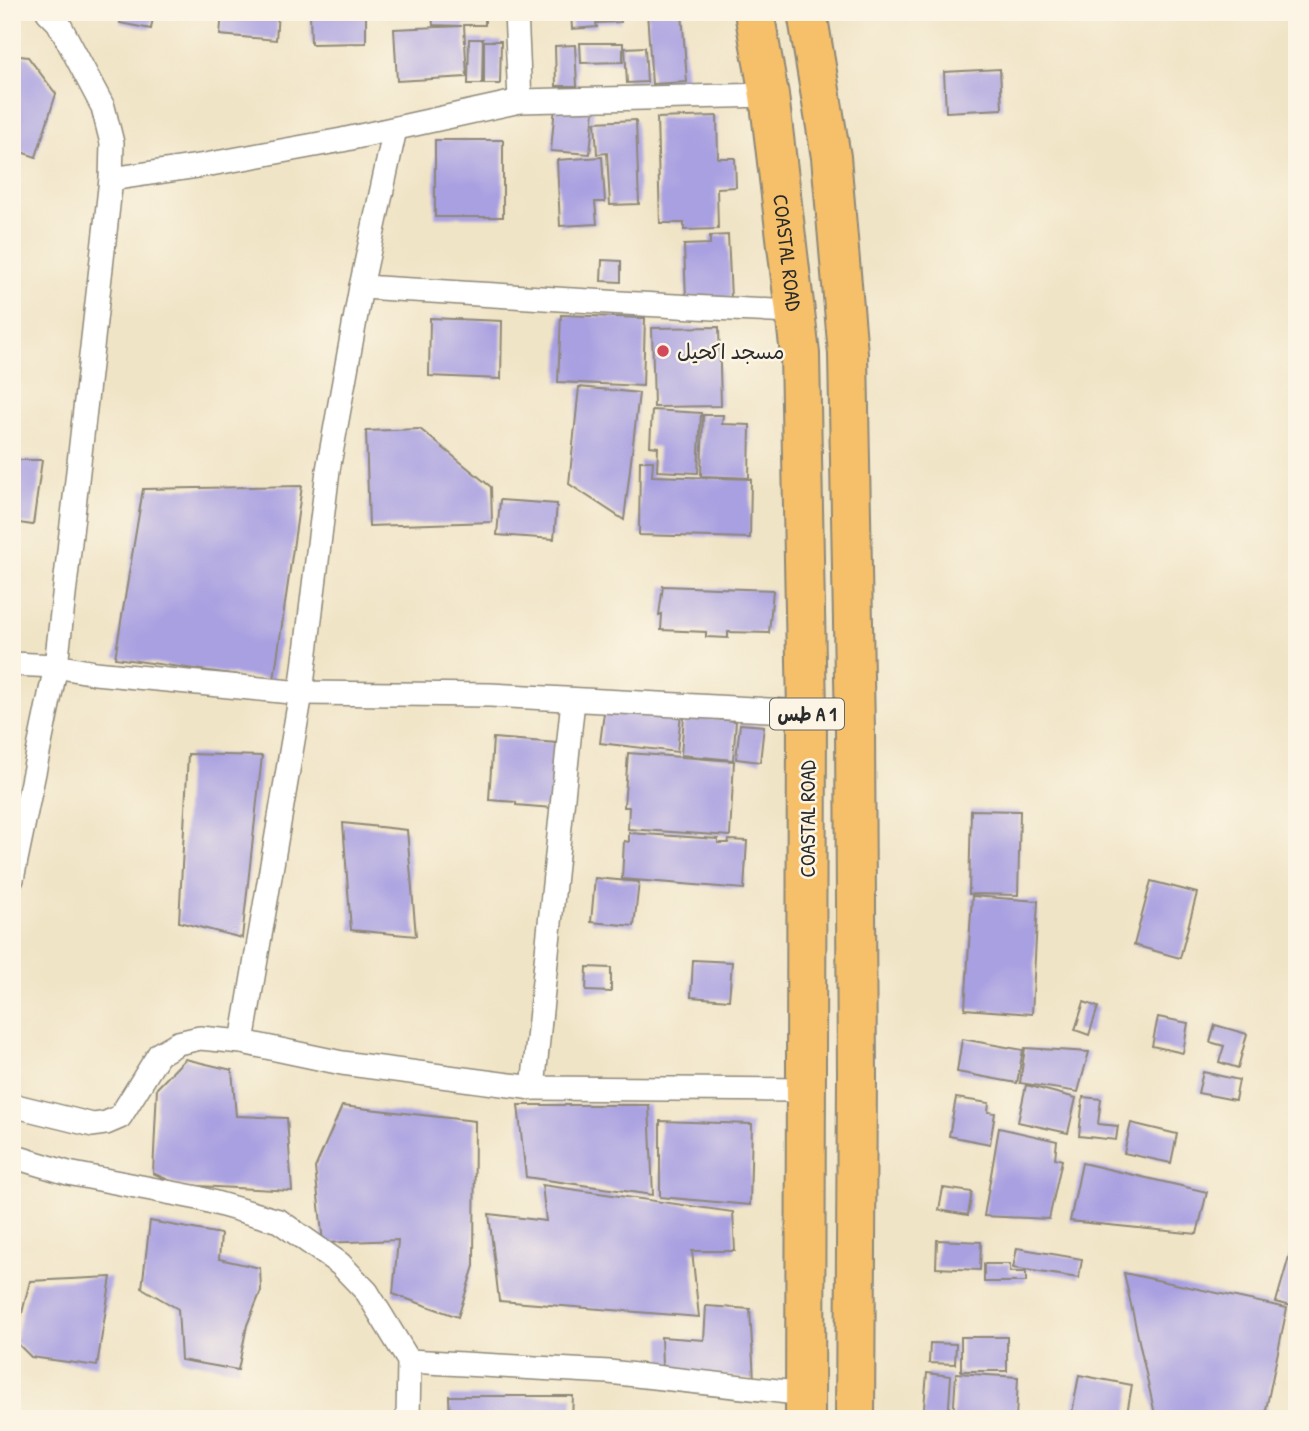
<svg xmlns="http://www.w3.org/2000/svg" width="1309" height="1431" viewBox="0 0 1309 1431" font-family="'Patrick Hand','Playpen Sans Arabic',sans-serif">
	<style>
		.building { fill: #a9a0e1 }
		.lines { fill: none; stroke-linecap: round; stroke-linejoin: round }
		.street-casing { stroke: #8e8878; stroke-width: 26 }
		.highway-casing { stroke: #8e8878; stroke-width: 42 }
		.street { stroke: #fff; stroke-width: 23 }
		.highway { stroke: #f6c06b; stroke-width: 38 }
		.poi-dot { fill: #d1495b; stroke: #fcf5e5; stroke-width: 2.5 }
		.labels { text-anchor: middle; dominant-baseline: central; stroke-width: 5; stroke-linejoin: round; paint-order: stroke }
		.shield { fill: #fcf5e5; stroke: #6a6863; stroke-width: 2 }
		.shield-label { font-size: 19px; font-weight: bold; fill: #2b2b2b }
		.street-label { font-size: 21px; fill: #2b2b2b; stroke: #fcf5e5 }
		.poi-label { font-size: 21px; fill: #2b2b2b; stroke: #fcf5e5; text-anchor: start }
	</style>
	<rect width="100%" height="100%" fill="#fcf5e5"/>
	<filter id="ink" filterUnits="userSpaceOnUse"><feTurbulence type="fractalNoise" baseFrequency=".0143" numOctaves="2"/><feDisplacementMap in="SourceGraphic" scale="14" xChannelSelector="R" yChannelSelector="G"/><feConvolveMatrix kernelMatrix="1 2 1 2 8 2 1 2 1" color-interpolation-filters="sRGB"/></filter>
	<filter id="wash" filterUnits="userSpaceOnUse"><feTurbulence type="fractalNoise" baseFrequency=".00686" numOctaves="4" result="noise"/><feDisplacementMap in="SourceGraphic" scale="28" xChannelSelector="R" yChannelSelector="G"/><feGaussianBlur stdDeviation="1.57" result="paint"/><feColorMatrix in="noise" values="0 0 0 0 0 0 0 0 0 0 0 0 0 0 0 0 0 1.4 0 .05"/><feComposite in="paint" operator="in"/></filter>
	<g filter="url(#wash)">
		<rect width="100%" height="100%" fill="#f0e4c6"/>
		<g id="blocks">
			<!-- building -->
			<g class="building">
				<polygon points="122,12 154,12 151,29 120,23"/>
				<polygon points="222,12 278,12 276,40 220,35"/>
				<polygon points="310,12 366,12 366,43 311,44"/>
				<polygon points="432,12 485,12 485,25 464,25 467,77 397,81 394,29 462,26 433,25"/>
				<polygon points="571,12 620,12 621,22 596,23 597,27 572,29"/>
				<polygon points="647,12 682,12 687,82 652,84"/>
				<polygon points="469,39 483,39 482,84 468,84"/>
				<polygon points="484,41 501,41 500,84 484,84"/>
				<polygon points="580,43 623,43 623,62 581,63"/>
				<polygon points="575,45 577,86 556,86 555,46"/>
				<polygon points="645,47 647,82 627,83 625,48"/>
				<polygon points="12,55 28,57 56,94 36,157 12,149"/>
				<polygon points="1000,69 1002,109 946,112 944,72"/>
				<polygon points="555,106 594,109 590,154 551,151"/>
				<polygon points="717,116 718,158 735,158 736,187 717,188 718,229 684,230 684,223 660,223 657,118"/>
				<polygon points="636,120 639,204 610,205 607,153 597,154 595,122"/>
				<rect x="435" y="140" width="68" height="77"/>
				<polygon points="602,157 605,202 595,202 597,224 560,226 557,160"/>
				<polygon points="728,235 731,298 686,300 684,245 710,244 710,236"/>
				<polygon points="602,260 621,261 621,282 601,281"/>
				<polygon points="561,315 645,318 643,386 558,382"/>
				<polygon points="430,318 502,321 501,379 429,376"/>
				<polygon points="719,327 721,406 654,407 652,328"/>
				<polygon points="579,387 639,393 624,520 569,484"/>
				<polygon points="652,410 701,413 698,473 657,471 658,447 650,446"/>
				<polygon points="703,415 723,415 722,424 750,425 749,478 701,476"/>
				<polygon points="420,429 491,487 492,522 369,526 366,431"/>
				<polygon points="12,460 42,460 33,525 12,522"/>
				<polygon points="640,461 653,461 652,476 751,479 750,538 639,535"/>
				<polygon points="302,486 274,680 115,658 143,489"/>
				<polygon points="500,500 557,504 554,539 497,535"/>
				<polygon points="663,586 773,590 769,633 728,632 728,638 706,637 706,632 661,630 662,614 659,615"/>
				<polygon points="605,705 681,713 677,752 600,743"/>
				<polygon points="684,716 736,721 733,760 681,755"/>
				<polygon points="740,724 764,726 760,762 736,759"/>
				<polygon points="493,738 557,743 552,808 516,805 516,802 489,800"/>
				<polygon points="628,753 734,761 730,836 628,829 629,807 624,807"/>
				<polygon points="188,754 262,756 242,938 179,922"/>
				<polygon points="971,810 1020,811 1018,895 969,894"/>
				<polygon points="343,823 407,830 416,936 351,930"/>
				<polygon points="629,833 718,839 718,843 728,843 729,840 747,841 744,889 622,879 624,841 629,842"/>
				<polygon points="595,878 639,882 634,926 591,922"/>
				<polygon points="1151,881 1197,893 1180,958 1134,945"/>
				<polygon points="972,896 1038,901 1032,1014 965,1009"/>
				<polygon points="693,960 732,962 729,1000 691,997"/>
				<polygon points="587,967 611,968 611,992 586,991"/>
				<polygon points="1084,1002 1098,1007 1089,1035 1075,1030"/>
				<polygon points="1158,1017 1188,1023 1183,1053 1152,1046"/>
				<polygon points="1215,1025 1247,1034 1238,1068 1219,1062 1224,1046 1210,1042"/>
				<polygon points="962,1039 1023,1050 1017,1083 957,1072"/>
				<polygon points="1025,1048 1089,1052 1078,1092 1020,1083"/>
				<polygon points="185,1059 232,1070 236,1116 287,1118 292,1191 179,1185 153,1173 157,1088"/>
				<polygon points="1203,1072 1239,1080 1235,1100 1198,1093"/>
				<polygon points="1026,1085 1076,1098 1068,1133 1018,1122"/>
				<polygon points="1083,1097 1101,1099 1098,1124 1118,1126 1116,1140 1079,1136"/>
				<polygon points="956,1098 989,1103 988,1112 995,1113 990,1144 949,1136"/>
				<polygon points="518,1105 649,1105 653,1195 526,1177"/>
				<polygon points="342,1106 475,1121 474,1266 458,1317 393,1294 398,1240 323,1243 315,1168"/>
				<polygon points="660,1121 752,1124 750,1205 660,1197"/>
				<polygon points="1131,1123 1177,1134 1171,1163 1124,1153"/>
				<polygon points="999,1128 1057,1141 1055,1158 1062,1160 1049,1219 984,1216"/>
				<polygon points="1082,1163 1207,1192 1197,1234 1070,1221"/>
				<polygon points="542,1185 733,1212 735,1251 692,1251 699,1317 499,1301 489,1214 546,1221"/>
				<polygon points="943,1188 972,1192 968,1215 939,1210"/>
				<polygon points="150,1221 221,1234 219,1259 260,1268 261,1291 247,1325 238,1370 181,1360 178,1309 142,1288"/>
				<polygon points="937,1240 981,1242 980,1270 936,1268"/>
				<polygon points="1293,1243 1297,1244 1297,1288 1291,1306 1276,1302"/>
				<polygon points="1017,1248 1082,1259 1079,1278 1013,1268"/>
				<polygon points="984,1264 1010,1264 1010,1272 1026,1272 1026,1282 984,1282"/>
				<polygon points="1124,1273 1287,1308 1264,1419 1156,1419"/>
				<polygon points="111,1277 97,1366 31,1357 15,1341 30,1281"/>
				<polygon points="706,1306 750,1309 754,1380 662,1366 661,1337 704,1340"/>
				<rect x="961" y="1337" width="46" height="34"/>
				<polygon points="930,1343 956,1344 955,1364 929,1363"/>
				<polygon points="927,1373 951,1376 948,1419 923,1419"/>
				<polygon points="956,1373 1018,1377 1016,1419 953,1419"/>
				<polygon points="1079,1375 1132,1385 1126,1419 1071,1419"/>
				<polygon points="449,1396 573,1396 572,1419 450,1419"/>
			</g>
		</g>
	</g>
	<g filter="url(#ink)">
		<use href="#blocks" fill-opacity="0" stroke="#8e8878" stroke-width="2"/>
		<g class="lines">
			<defs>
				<g id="street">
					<polyline points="516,12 520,101"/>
					<polyline points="111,179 205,165 342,140 520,101 769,95"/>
					<path d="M 361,287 C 506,295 650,306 795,312"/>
					<polyline points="12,664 56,666 95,673 301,693 490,695 807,712"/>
					<polyline points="12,879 56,666 111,179 112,143 103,107 58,22 48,12"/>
					<polyline points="242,1042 301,693 328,470 361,287 395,129"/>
					<polyline points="533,1088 573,700"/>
					<polyline points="12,1105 93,1125 106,1123 120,1117 159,1054 178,1043 200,1038 242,1042 342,1063 533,1088 805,1090"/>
					<polyline points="12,1156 68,1173 198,1198 279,1221 340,1264 367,1292 409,1361 408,1419"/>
					<polyline points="409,1361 609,1372 805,1394"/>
				</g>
				<g id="highway">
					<path id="s1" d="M 754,12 L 769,95 L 800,354 L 807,712 L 805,1419"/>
					<polyline points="807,12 831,157 848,354 855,730 857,1077 855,1419"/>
				</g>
			</defs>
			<!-- street casing -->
			<use href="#street" class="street-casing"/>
			<!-- highway casing -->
			<use href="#highway" class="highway-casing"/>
			<!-- street -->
			<use href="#street" class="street"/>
			<!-- highway -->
			<use href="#highway" class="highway"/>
		</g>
	</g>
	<!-- markers -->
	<circle class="poi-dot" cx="663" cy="351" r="7"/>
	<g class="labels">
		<!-- shield labels -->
		<rect class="shield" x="770" y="698.5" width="74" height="31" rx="5"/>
		<g class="shield-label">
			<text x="807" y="714">طس A 1</text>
		</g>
		<!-- street labels -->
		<g class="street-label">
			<text stroke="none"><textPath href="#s1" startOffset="243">COASTAL ROAD</textPath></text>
			<text transform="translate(807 819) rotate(-90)">COASTAL ROAD</text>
		</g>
		<!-- poi labels -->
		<g class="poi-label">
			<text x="677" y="351">مسجد اكحيل</text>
		</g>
	</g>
	<!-- margin -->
	<rect width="1309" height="1431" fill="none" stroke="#fcf5e5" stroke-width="42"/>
</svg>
